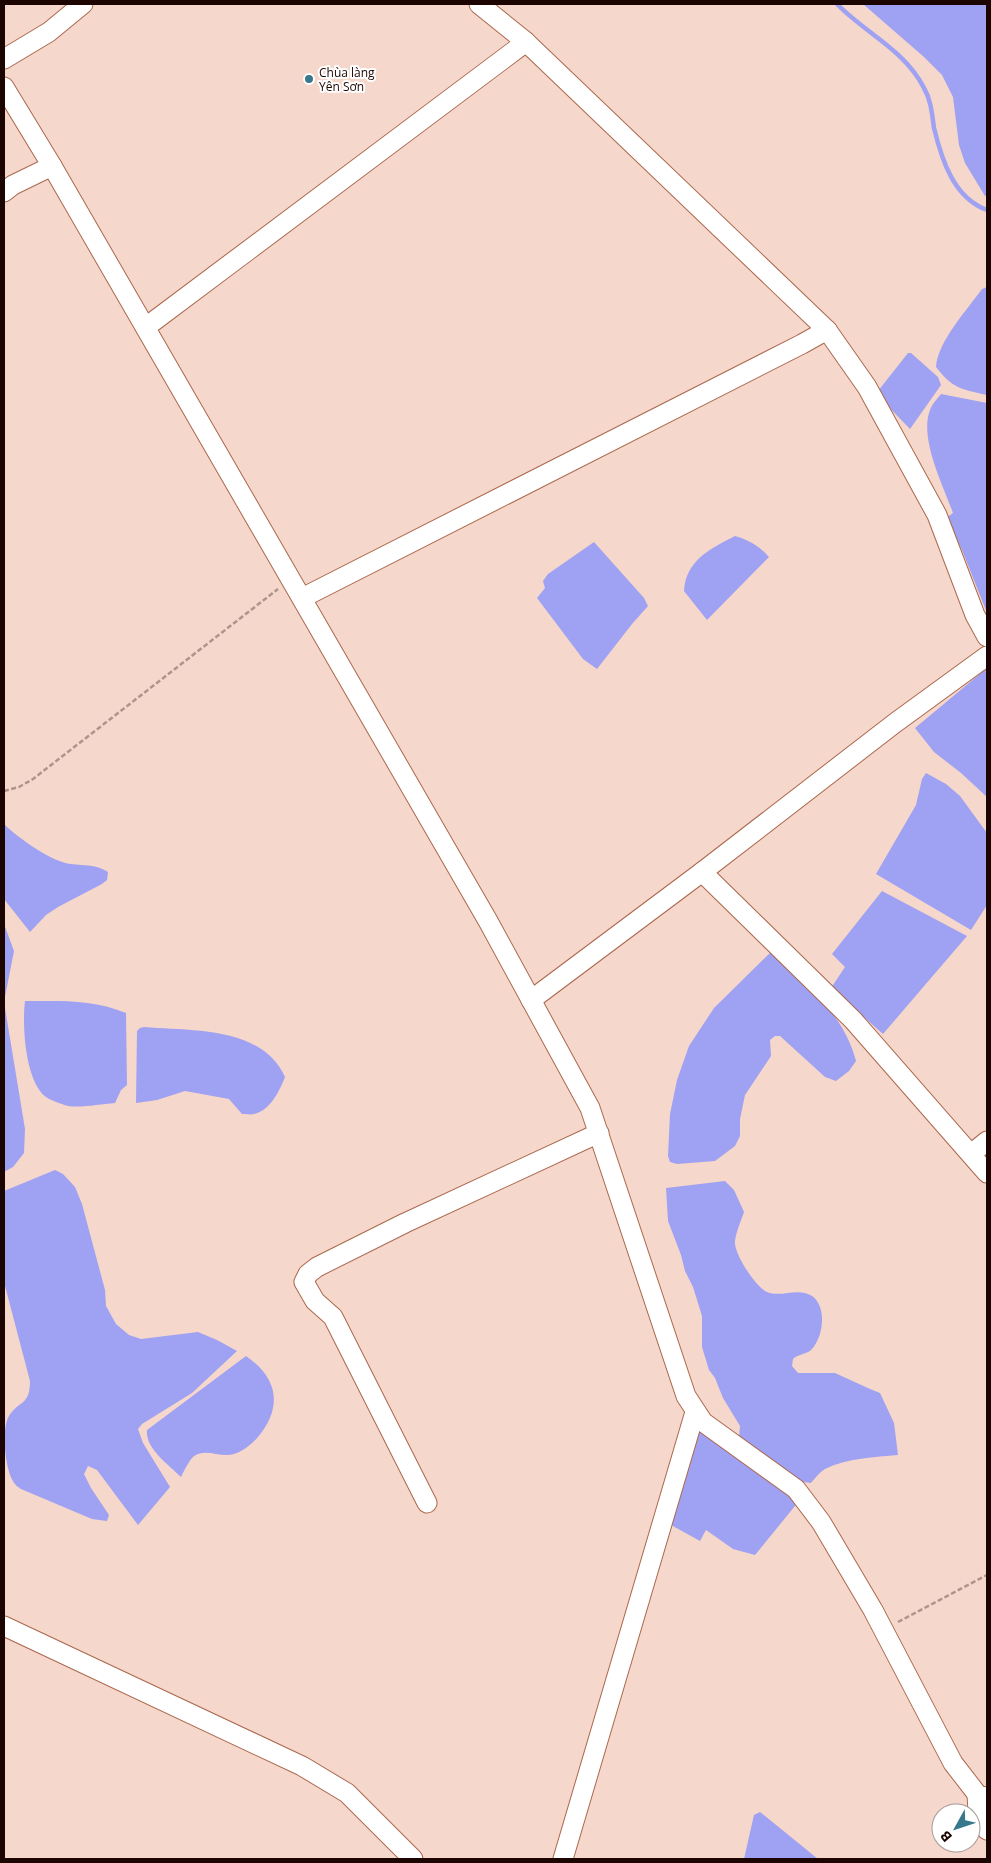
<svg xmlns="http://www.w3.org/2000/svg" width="991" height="1863" viewBox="0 0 991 1863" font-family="'Open Sans',sans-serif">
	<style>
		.water { fill: #9fa1f2 }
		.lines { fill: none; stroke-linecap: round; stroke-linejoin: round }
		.stream { stroke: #9fa1f2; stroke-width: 4.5 }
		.minor-casing { stroke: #ab684d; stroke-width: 21 }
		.path { stroke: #b0938a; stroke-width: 2.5; stroke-dasharray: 5 2.5; stroke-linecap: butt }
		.minor { stroke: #fff; stroke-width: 19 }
		.poi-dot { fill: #38778c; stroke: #fff; stroke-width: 2 }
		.labels { text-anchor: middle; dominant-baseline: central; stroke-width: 4; stroke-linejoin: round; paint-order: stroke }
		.poi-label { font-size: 12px; fill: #1c0400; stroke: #fff; text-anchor: start }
	</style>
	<rect width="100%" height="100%" fill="#f6d7cb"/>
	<!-- water -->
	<g class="water">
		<polygon points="863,4 987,4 987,195 985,196 965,163 959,145 953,97 942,75 924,57"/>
		<path d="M 987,287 L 987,395 C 961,389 953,389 936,367 C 938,341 967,310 982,289 Z"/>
		<polygon points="908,353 911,353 938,377 941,385 910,429 881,399 878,391"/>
		<path d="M 941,394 L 987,403 L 987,613 L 962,550 L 946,518 L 953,513 C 943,485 919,438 930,410 C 932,404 937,399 941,394 Z"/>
		<path d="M 735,536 C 749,540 759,546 769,557 L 707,620 L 684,591 C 686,560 710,549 735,536 Z"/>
		<polygon points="594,542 644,598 648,606 632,624 597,669 583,659 537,598 545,588 543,581 548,574"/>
		<polygon points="987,668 987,797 961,773 934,752 915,728"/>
		<polygon points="926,773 946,784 960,796 987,833 987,905 971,930 876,874 916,805 922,779"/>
		<path d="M 4,824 C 18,838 52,862 71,864 C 85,866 96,864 108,872 L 107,880 L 102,884 L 58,907 L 46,915 L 30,932 L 4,899 Z"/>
		<polygon points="882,891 967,936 883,1034 831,988 845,967 832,954"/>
		<polygon points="4,924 14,951 4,1002 25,1129 24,1153 13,1167 4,1172"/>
		<path d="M 772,951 C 805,983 844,1014 856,1061 L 849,1071 L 836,1081 L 825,1077 L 780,1036 L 775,1036 L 770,1040 L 771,1056 L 745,1095 L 740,1119 L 740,1136 L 735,1146 L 715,1161 L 677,1164 L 670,1162 L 668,1156 L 670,1114 L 677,1080 L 689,1046 L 714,1008 Z"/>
		<path d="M 25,1001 C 61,1001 92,999 126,1013 L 127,1085 L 121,1090 L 115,1103 C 100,1104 82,1108 68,1106 C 61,1104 52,1101 46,1097 C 25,1081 22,1025 25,1001 Z"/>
		<path d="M 144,1027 C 191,1031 262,1026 285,1077 C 280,1090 270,1111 254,1114 C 251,1115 245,1114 242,1114 L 229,1099 L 185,1091 L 157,1100 L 136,1103 L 137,1031 L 140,1028 Z"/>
		<path d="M 55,1170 L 63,1174 L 75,1187 L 82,1204 L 105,1290 L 106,1306 L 116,1324 L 129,1335 L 141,1339 L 198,1332 L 217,1340 L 237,1351 L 192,1393 L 142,1424 L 138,1429 L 143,1443 L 170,1487 L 138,1525 L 97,1470 L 88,1466 L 84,1474 L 91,1488 L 109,1515 L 107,1521 L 92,1519 L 21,1489 C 18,1487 14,1484 13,1481 C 5,1468 1,1429 9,1416 C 19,1400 30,1406 30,1381 L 4,1282 L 4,1191 Z"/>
		<path d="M 725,1181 L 734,1190 L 744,1212 C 741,1221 736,1232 735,1241 C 733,1252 756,1288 767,1292 C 779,1297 793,1290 805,1293 C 828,1298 825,1335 812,1349 C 808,1354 798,1354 793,1359 L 792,1366 L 798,1373 L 835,1373 L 870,1389 L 880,1393 L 894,1423 L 898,1455 C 875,1457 847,1458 825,1469 C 820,1472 815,1478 811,1483 L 803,1482 L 739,1438 L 740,1426 L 723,1398 L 715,1378 L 709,1370 L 702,1347 L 702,1316 L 693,1287 L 685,1271 L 681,1255 L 668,1221 L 666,1188 Z"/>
		<path d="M 246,1356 C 278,1378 283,1407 258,1437 C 253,1443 242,1452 234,1454 C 220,1458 204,1447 193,1457 C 188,1462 184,1471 181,1477 C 168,1464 145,1448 147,1430 Z"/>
		<polygon points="699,1428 799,1501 755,1555 733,1549 706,1530 700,1541 671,1525"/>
		<polygon points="760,1812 818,1859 744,1859 754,1815"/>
	</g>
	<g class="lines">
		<!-- stream -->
		<path class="stream" d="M 837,4 C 865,33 905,50 924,88 C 931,100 932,114 934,128 C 942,161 954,198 987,210"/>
		<defs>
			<g id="minor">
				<polyline points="479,4 526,42 827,330 867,387 937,515 975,615 987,637"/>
				<polyline points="4,59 49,32 83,4"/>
				<polyline points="4,87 52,166 488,921 590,1108 686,1396 703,1422 796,1489 821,1522 873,1610 953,1763 977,1794 987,1798"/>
				<polyline points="4,192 13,185 52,166"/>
				<polyline points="146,327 526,42"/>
				<polyline points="302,598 802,344 827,330"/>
				<polyline points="702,872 853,1020 987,1173"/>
				<polyline points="531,1000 702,872 895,723 987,656"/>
				<polyline points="971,1154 987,1141"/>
				<polyline points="427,1503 333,1317 315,1301 304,1282 308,1274 317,1267 405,1223 599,1133"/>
				<polyline points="4,1626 302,1766 347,1793 413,1859"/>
				<polyline points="977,1794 978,1812 987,1830"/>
				<polyline points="563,1859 695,1412"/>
			</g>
		</defs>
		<!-- minor casing -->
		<use href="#minor" class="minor-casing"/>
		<!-- path -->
		<g class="path">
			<polyline points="4,791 19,787 33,779 278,589"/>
			<polyline points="898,1622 987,1575"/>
		</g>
		<!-- minor -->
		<use href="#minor" class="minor"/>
	</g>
	<!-- markers -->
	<circle class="poi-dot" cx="309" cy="79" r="5"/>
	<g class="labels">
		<!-- poi labels -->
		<g class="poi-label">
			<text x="319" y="72">Chùa làng<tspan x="319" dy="14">Yên Sơn</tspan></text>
		</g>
	</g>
	<!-- border -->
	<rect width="991" height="1863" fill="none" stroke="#1c0400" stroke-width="10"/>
	<!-- north arrow -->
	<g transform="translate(956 1828) rotate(230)"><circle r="24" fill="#ffffff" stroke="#a49b99"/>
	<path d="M0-4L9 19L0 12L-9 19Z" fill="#38778c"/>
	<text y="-8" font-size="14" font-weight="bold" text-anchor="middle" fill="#1c0400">B</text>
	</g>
</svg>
